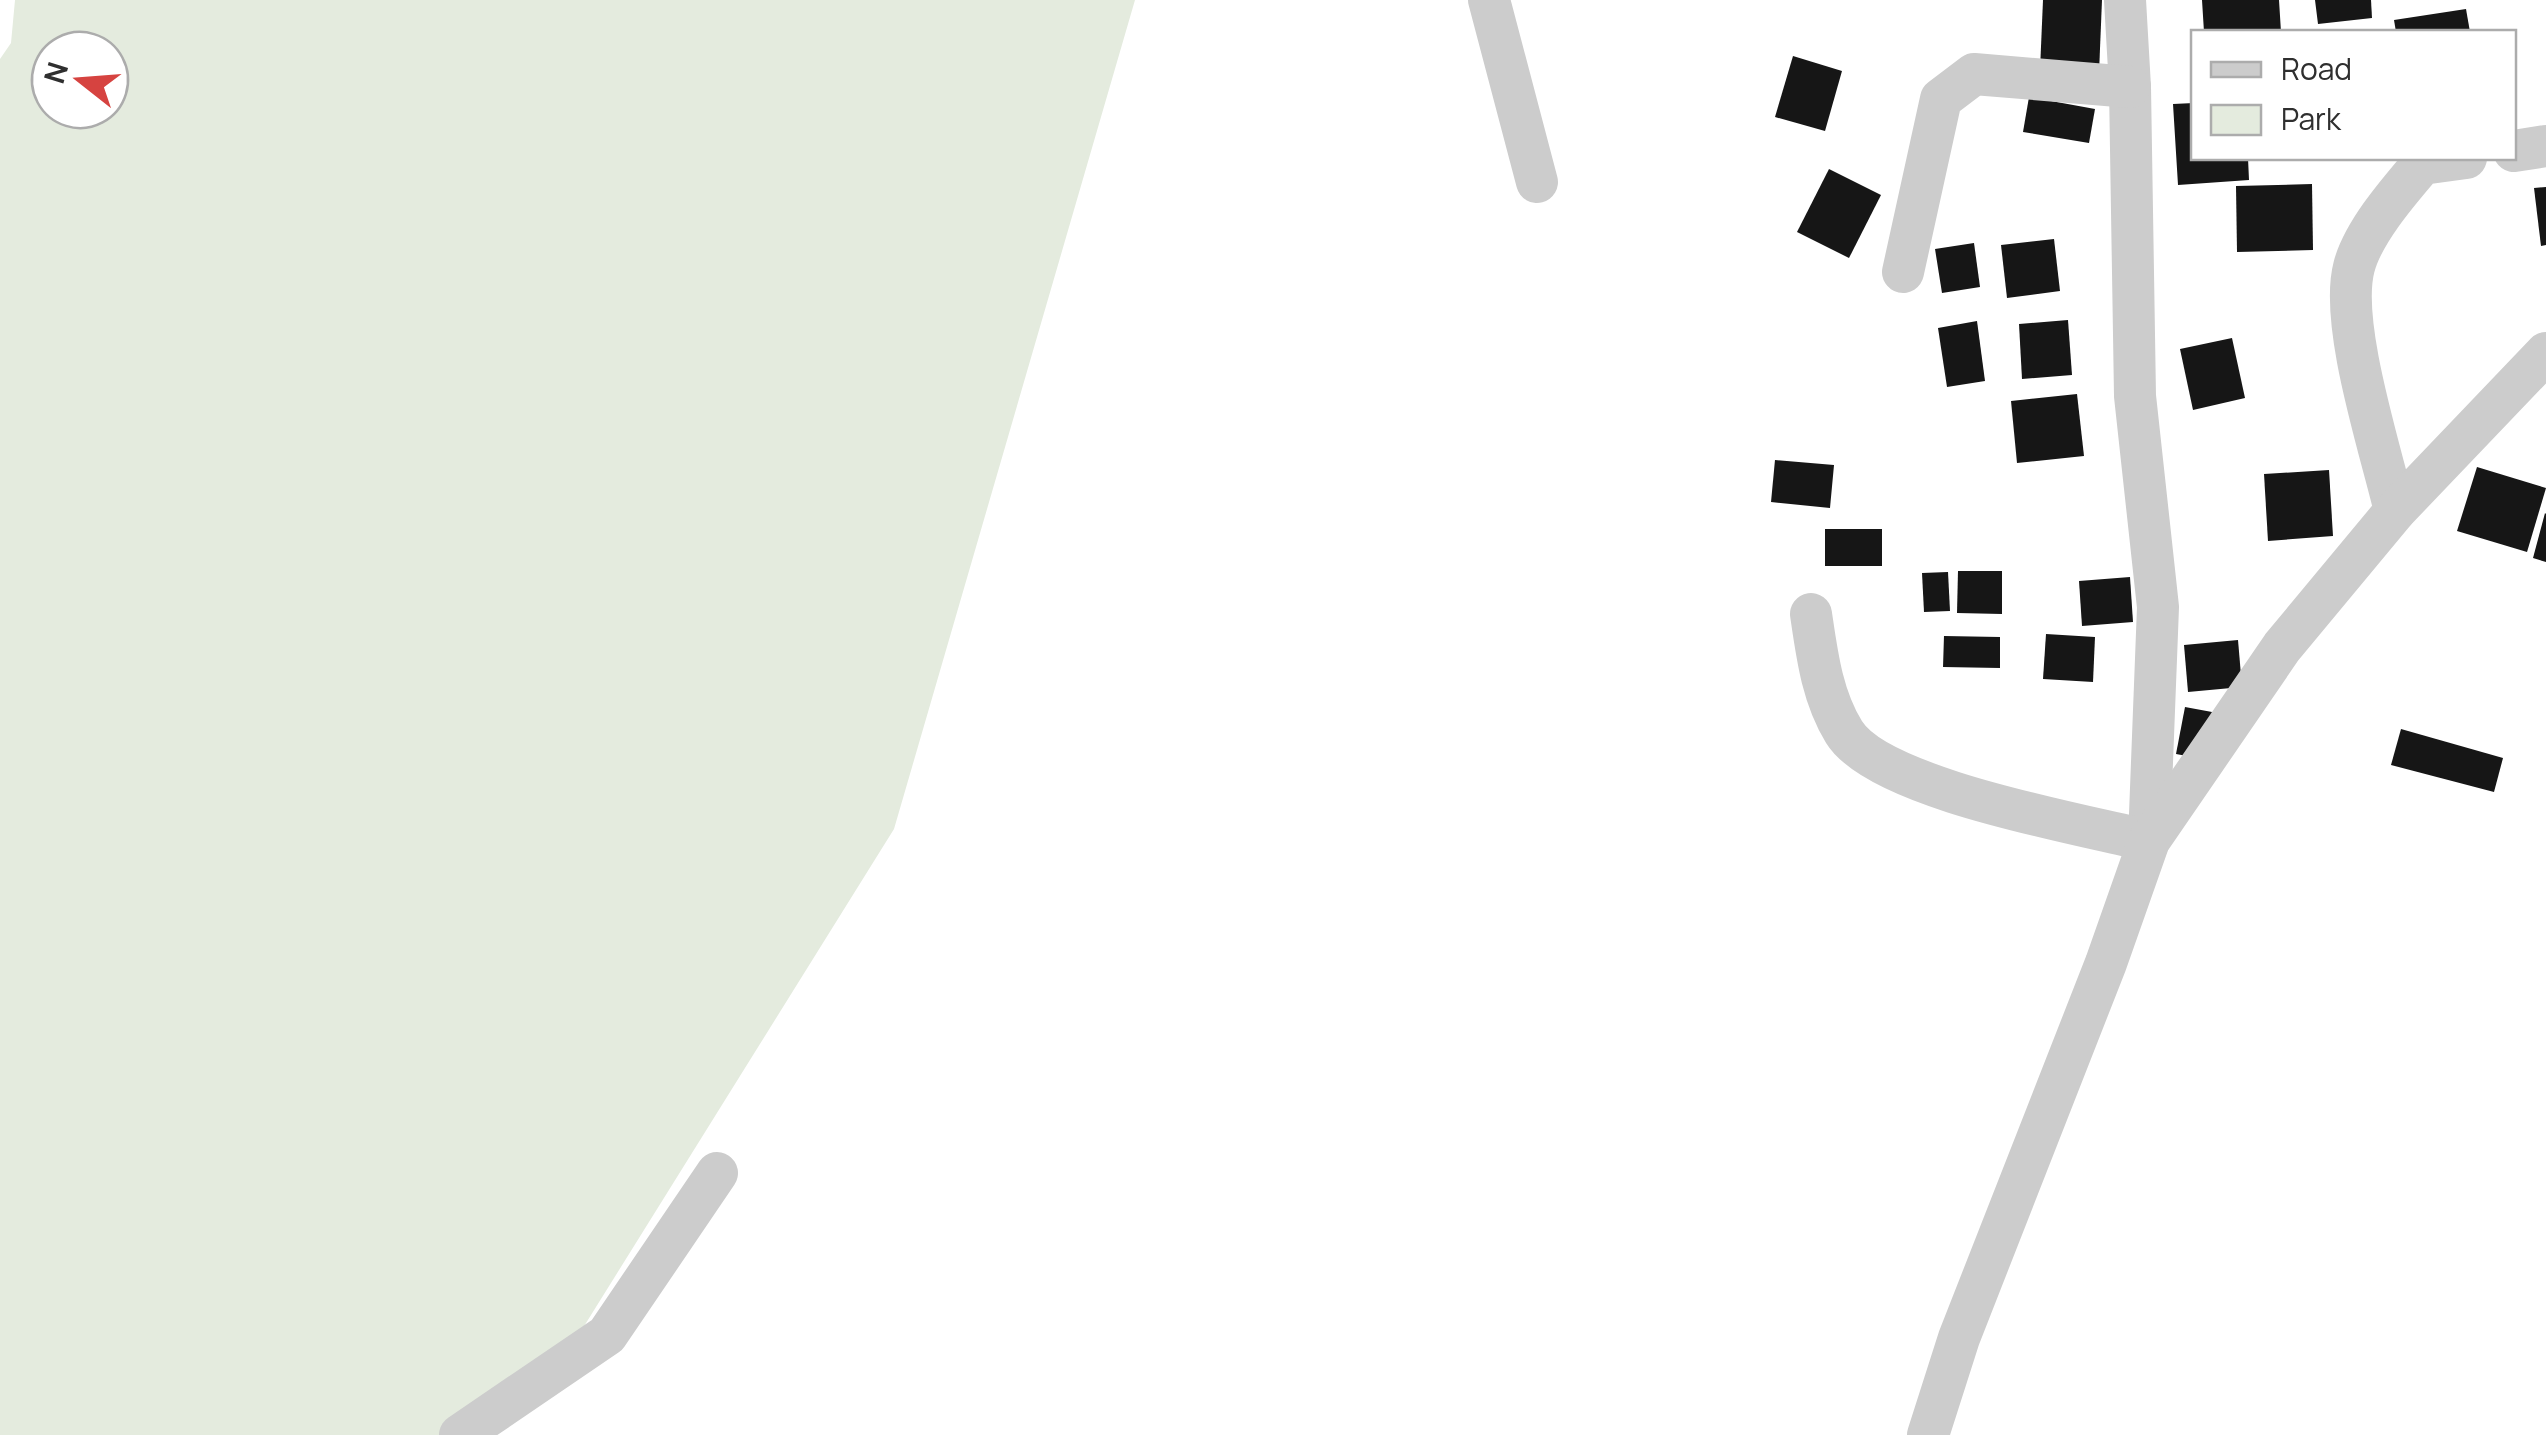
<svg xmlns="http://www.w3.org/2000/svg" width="2546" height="1435" viewBox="0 0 2546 1435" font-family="Manrope,sans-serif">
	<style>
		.green { fill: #e4ebde; fill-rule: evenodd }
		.building { fill: #161616 }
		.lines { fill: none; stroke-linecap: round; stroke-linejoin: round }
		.minor { stroke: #ccc; stroke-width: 42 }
	</style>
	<rect width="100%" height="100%" fill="#fff"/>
	<!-- green -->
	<path class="green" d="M 15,0 L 1135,0 L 894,829 L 543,1392 L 441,1435 L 0,1435 L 0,59 L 11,43 ZM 50,50 L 110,50 L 110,110 L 50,110 Z"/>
	<!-- building -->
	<g class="building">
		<polygon points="2043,0 2102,0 2099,73 2040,70"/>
		<polygon points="2202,0 2279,0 2281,32 2204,32"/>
		<polygon points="2315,0 2371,0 2372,18 2318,24"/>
		<polygon points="2466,9 2470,32 2396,32 2394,20"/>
		<polygon points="1793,56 1842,71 1825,131 1775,117"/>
		<polygon points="2029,97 2095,109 2089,143 2023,132"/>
		<polygon points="2194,103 2194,158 2248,158 2249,180 2178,185 2173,104"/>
		<polygon points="1829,169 1881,195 1849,258 1797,232"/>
		<polygon points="2312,184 2313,250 2237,252 2236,186"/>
		<polygon points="2546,187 2546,245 2541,246 2534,188"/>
		<polygon points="2054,239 2060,291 2007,298 2001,245"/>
		<polygon points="1974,243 1980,287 1942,293 1935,249"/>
		<polygon points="2068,320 2072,375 2022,379 2019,324"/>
		<polygon points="1977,321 1985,381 1947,387 1938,328"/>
		<polygon points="2232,338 2245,398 2193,410 2180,349"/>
		<polygon points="2077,394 2084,456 2017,463 2011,401"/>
		<polygon points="1775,460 1834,465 1830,508 1771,502"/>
		<polygon points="2477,467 2546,488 2527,552 2457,531"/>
		<polygon points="2329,470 2333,536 2268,541 2264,474"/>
		<polygon points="2545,513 2546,514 2546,562 2533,558"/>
		<rect x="1825" y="529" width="57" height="37"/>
		<polygon points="1958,571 2002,571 2002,614 1957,613"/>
		<polygon points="1948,572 1950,611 1924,612 1922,573"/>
		<polygon points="2130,577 2133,622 2082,626 2079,581"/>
		<polygon points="2046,634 2095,637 2093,682 2043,679"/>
		<polygon points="1944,636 2000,637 2000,668 1943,667"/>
		<polygon points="2238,640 2242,687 2188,692 2184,645"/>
		<polygon points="2185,707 2212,712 2203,759 2176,754"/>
		<polygon points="2401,729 2503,758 2494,792 2391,765"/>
	</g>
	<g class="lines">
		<!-- minor -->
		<g class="minor">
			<polyline points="1489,0 1537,182"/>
			<polyline points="2125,0 2130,87 2135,396 2158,607 2149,840"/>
			<polyline points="2514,151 2546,146"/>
			<polyline points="1903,272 1941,99 1974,74 2130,87"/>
			<path d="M 2395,511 C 2381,451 2339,324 2354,267 C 2363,232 2399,191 2422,164 L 2466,158"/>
			<path d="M 1811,614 C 1817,655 1822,696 1844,732 C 1879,789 2081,824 2149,841"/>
			<polyline points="460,1435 607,1335 717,1173"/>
			<polyline points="1928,1435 1959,1338 2106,963 2149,841 2282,647 2395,511 2546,353"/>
		</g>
	</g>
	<!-- legend -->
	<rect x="2191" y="30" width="325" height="130" fill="#ffffff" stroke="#acacac" stroke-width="2.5"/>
	<rect x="2211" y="62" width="50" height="15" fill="#cccccc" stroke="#acacac" stroke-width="2.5"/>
	<text x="2281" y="80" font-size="30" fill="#2f2f2f">Road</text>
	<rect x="2211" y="105" width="50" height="30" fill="#e4ebde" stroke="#acacac" stroke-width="2.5"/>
	<text x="2281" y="130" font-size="30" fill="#2f2f2f">Park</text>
	<!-- north arrow -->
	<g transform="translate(80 80) rotate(287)"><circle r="48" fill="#ffffff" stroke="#acacac" stroke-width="2.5"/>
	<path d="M0-8L18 38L0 25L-18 38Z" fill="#d64340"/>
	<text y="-15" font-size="28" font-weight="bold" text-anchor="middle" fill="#2f2f2f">N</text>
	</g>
</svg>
